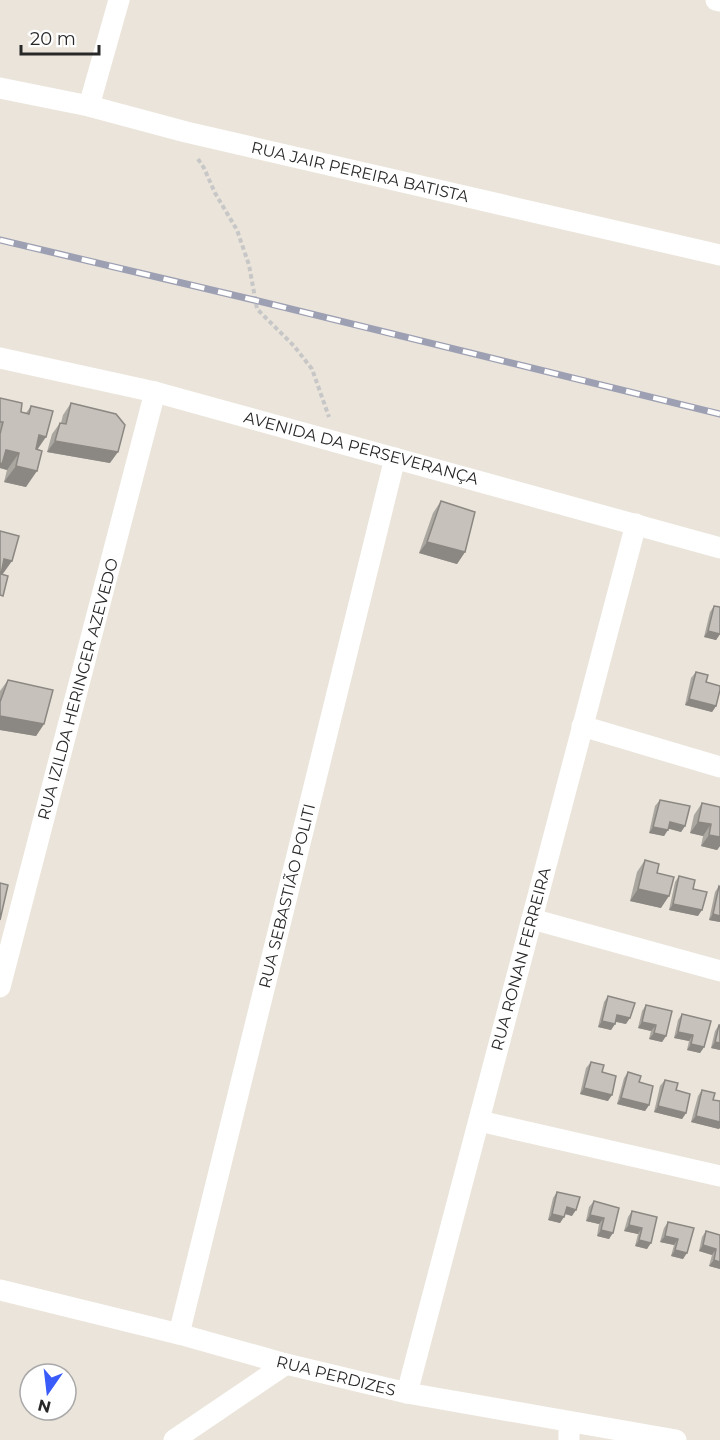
<svg xmlns="http://www.w3.org/2000/svg" width="720" height="1440" viewBox="0 0 720 1440" font-family="Montserrat,sans-serif">
	<style>
		.lines { fill: none; stroke-linecap: round; stroke-linejoin: round }
		.path { stroke: #c7c7c7; stroke-width: 4; stroke-dasharray: 4.5 3; stroke-linecap: butt }
		.minor { stroke: #fff; stroke-width: 21 }
		.rail-casing { stroke: #9da0b3; stroke-width: 7 }
		.rail { stroke: #fff; stroke-width: 4.5; stroke-dasharray: 14; stroke-linecap: butt }
		.wall { fill: #aaa6a0 }
		.shaded-wall { fill: #8b8782 }
		.building { fill: #c6c1ba; stroke: #8b8782; stroke-width: 1.5 }
		.labels { text-anchor: middle; dominant-baseline: central; stroke-width: 4.5; stroke-linejoin: round; paint-order: stroke }
		.street-label { font-size: 16px; fill: #282828; stroke: #fff }
	</style>
	<rect width="100%" height="100%" fill="#ebe4da"/>
	<g class="lines">
		<!-- path -->
		<polyline class="path" points="198,159 204,168 215,193 237,230 249,265 257,309 294,346 312,369 329,417"/>
		<!-- minor -->
		<g class="minor">
			<polyline points="716,0 720,1"/>
			<polyline points="0,88 89,106 186,132 720,255"/>
			<polyline points="89,106 119,0"/>
			<polyline points="0,358 155,392 720,548"/>
			<polyline points="582,726 720,767"/>
			<polyline points="532,919 720,971"/>
			<polyline points="0,987 155,392"/>
			<polyline points="479,1121 720,1176"/>
			<polyline points="0,1290 179,1334 286,1364 407,1393 676,1440"/>
			<polyline points="179,1334 395,458"/>
			<polyline points="407,1393 636,524"/>
			<polyline points="174,1440 286,1364"/>
			<polyline points="569,1440 569,1422"/>
		</g>
		<defs>
			<polyline id="rail" points="0,240 254,300 720,414"/>
		</defs>
		<!-- rail casing -->
		<use href="#rail" class="rail-casing"/>
		<!-- rail -->
		<use href="#rail" class="rail"/>
	</g>
	<!-- wall -->
	<g class="wall">
		<polygon points="0,398 21,412 26,413 31,406 37,450 26,487 4,482 7,470 0,468"/>
		<polygon points="71,403 110,463 47,452 52,434 60,423 61,423 63,415"/>
		<polygon points="441,501 465,552 457,564 419,553 433,513"/>
		<polygon points="714,606 720,634 716,640 704,637 710,612"/>
		<polygon points="696,672 706,682 716,706 712,712 685,705 691,678"/>
		<polygon points="8,680 44,724 36,736 0,730 0,691"/>
		<polygon points="660,800 685,826 681,832 668,828 664,836 649,833 655,806"/>
		<polygon points="702,803 720,807 720,846 717,850 701,846 703,836 690,833 694,815"/>
		<polygon points="645,860 657,873 661,908 630,901 637,872"/>
		<polygon points="679,876 693,889 698,916 669,910 675,882"/>
		<polygon points="719,886 720,922 709,920 715,892"/>
		<polygon points="608,996 626,1024 616,1022 611,1030 598,1027 604,1002"/>
		<polygon points="646,1005 666,1036 662,1042 649,1039 651,1031 638,1028 642,1011"/>
		<polygon points="682,1014 704,1047 700,1053 687,1050 689,1041 674,1038 678,1020"/>
		<polygon points="719,1025 720,1050 711,1048 715,1031"/>
		<polygon points="591,1062 602,1072 608,1101 580,1094 586,1068"/>
		<polygon points="628,1072 639,1082 649,1105 645,1111 617,1104 624,1078"/>
		<polygon points="665,1080 676,1090 686,1113 682,1119 654,1112 660,1086"/>
		<polygon points="702,1090 713,1100 719,1129 691,1122 698,1096"/>
		<polygon points="557,1192 572,1216 565,1214 560,1223 548,1220 553,1198"/>
		<polygon points="594,1201 619,1208 609,1239 597,1236 599,1224 586,1221 589,1207"/>
		<polygon points="632,1211 657,1217 647,1249 635,1246 638,1234 624,1231 628,1217"/>
		<polygon points="668,1222 694,1228 683,1259 671,1256 674,1245 660,1242 664,1228"/>
		<polygon points="706,1231 720,1235 720,1269 709,1266 712,1255 699,1251 702,1237"/>
	</g>
	<!-- shaded-wall -->
	<g class="shaded-wall">
		<polygon points="39,435 46,437 35,453"/>
		<polygon points="55,441 118,452 110,463 47,452"/>
		<polygon points="6,450 19,453 7,470 0,468 0,458"/>
		<polygon points="16,466 37,471 26,487 4,482"/>
		<polygon points="427,542 465,552 457,564 419,553"/>
		<polygon points="4,559 12,561 0,578"/>
		<polygon points="708,631 720,634 716,640 704,637"/>
		<polygon points="689,699 716,706 712,712 685,705"/>
		<polygon points="0,716 44,724 36,736 0,730"/>
		<polygon points="670,822 685,826 681,832 666,828"/>
		<polygon points="698,822 711,824 703,836 690,833"/>
		<polygon points="653,827 668,830 664,836 649,833"/>
		<polygon points="709,835 720,837 720,846 717,850 701,846"/>
		<polygon points="638,889 669,896 661,908 630,901"/>
		<polygon points="673,904 702,910 698,916 669,910"/>
		<polygon points="713,914 720,916 720,922 709,920"/>
		<polygon points="617,1015 630,1018 626,1024 613,1021"/>
		<polygon points="602,1021 615,1024 611,1030 598,1027"/>
		<polygon points="642,1022 656,1025 651,1031 638,1028"/>
		<polygon points="678,1032 693,1035 689,1041 674,1038"/>
		<polygon points="654,1033 666,1036 662,1042 649,1039"/>
		<polygon points="715,1042 720,1043 720,1050 711,1048"/>
		<polygon points="691,1044 704,1047 700,1053 687,1050"/>
		<polygon points="584,1088 612,1095 608,1101 580,1094"/>
		<polygon points="621,1098 649,1105 645,1111 617,1104"/>
		<polygon points="658,1106 686,1113 682,1119 654,1112"/>
		<polygon points="696,1116 720,1122 720,1128 719,1129 691,1122"/>
		<polygon points="567,1207 576,1210 572,1216 562,1213"/>
		<polygon points="552,1214 564,1217 560,1223 548,1220"/>
		<polygon points="590,1215 604,1218 599,1224 586,1221"/>
		<polygon points="629,1225 642,1228 638,1234 624,1231"/>
		<polygon points="601,1230 613,1233 609,1239 597,1236"/>
		<polygon points="665,1236 678,1239 674,1245 660,1242"/>
		<polygon points="639,1240 651,1243 647,1249 635,1246"/>
		<polygon points="703,1245 716,1249 712,1255 699,1251"/>
		<polygon points="675,1250 687,1253 683,1259 671,1256"/>
		<polygon points="714,1260 720,1262 720,1269 709,1266"/>
	</g>
	<!-- building -->
	<g class="building">
		<polygon points="0,398 22,403 21,412 29,414 31,406 53,411 46,437 39,435 36,449 42,451 37,471 16,466 19,453 6,450 2,464 0,463 0,434 3,422 0,422"/>
		<polygon points="71,403 116,414 125,425 118,452 55,441 60,423 66,424"/>
		<polygon points="441,501 475,512 465,552 427,542"/>
		<polygon points="0,531 19,536 12,561 4,559 1,574 8,576 3,596 0,595"/>
		<polygon points="714,606 720,607 720,634 708,631"/>
		<polygon points="696,672 708,675 706,682 720,686 720,690 716,706 689,699"/>
		<polygon points="8,680 53,690 44,724 0,716 0,702"/>
		<polygon points="660,800 690,806 685,826 670,822 668,830 653,827"/>
		<polygon points="702,803 720,807 720,837 709,835 711,824 698,822"/>
		<polygon points="645,860 659,864 657,873 674,877 669,896 638,889"/>
		<polygon points="679,876 695,880 693,889 707,892 702,910 673,904"/>
		<polygon points="0,883 8,885 0,920"/>
		<polygon points="719,886 720,887 720,916 713,914"/>
		<polygon points="608,996 635,1003 630,1018 617,1015 615,1024 602,1021"/>
		<polygon points="646,1005 672,1011 666,1036 654,1033 656,1025 642,1022"/>
		<polygon points="682,1014 711,1021 704,1047 691,1044 693,1035 678,1032"/>
		<polygon points="719,1025 720,1025 720,1043 715,1042"/>
		<polygon points="591,1062 604,1065 602,1072 616,1076 612,1095 584,1088"/>
		<polygon points="628,1072 641,1076 639,1082 653,1086 649,1105 621,1098"/>
		<polygon points="665,1080 678,1083 676,1090 690,1094 686,1113 658,1106"/>
		<polygon points="702,1090 715,1093 713,1100 720,1101 720,1122 696,1116"/>
		<polygon points="557,1192 580,1197 576,1210 567,1207 564,1217 552,1214"/>
		<polygon points="594,1201 619,1208 613,1233 601,1230 604,1218 590,1215"/>
		<polygon points="632,1211 657,1217 651,1243 639,1240 642,1228 629,1225"/>
		<polygon points="668,1222 694,1228 687,1253 675,1250 678,1239 665,1236"/>
		<polygon points="706,1231 720,1235 720,1262 714,1260 716,1249 703,1245"/>
	</g>
	<g class="labels">
		<!-- street labels -->
		<g class="street-label">
			<text transform="translate(360 172) rotate(13)">RUA JAIR PEREIRA BATISTA</text>
			<text transform="translate(361 448) rotate(15)">AVENIDA DA PERSEVERANÇA</text>
			<text transform="translate(78 689) rotate(-75)">RUA IZILDA HERINGER AZEVEDO</text>
			<text transform="translate(287 896) rotate(-76)">RUA SEBASTIÃO POLITI</text>
			<text transform="translate(521 959) rotate(-75)">RUA RONAN FERREIRA</text>
			<text transform="translate(336 1376) rotate(14)">RUA PERDIZES</text>
		</g>
	</g>
	<!-- north arrow -->
	<g transform="translate(48 1392) rotate(194)"><circle r="28" fill="#ffffff" stroke="#a9a9a9" stroke-width="1.5"/>
	<path d="M0-4.5L10 22L0 15L-10 22Z" fill="#385bfa"/>
	<text y="-9" font-size="16" font-weight="bold" text-anchor="middle" fill="#282828">N</text>
	</g>
	<!-- scale -->
	<path d="M21 45v9h78v-9" fill="none" stroke="#282828" stroke-width="3"/>
	<text x="30" y="45" font-size="18" fill="#282828" stroke="#ffffff" stroke-width="4.5" paint-order="stroke">20 m</text>
</svg>
